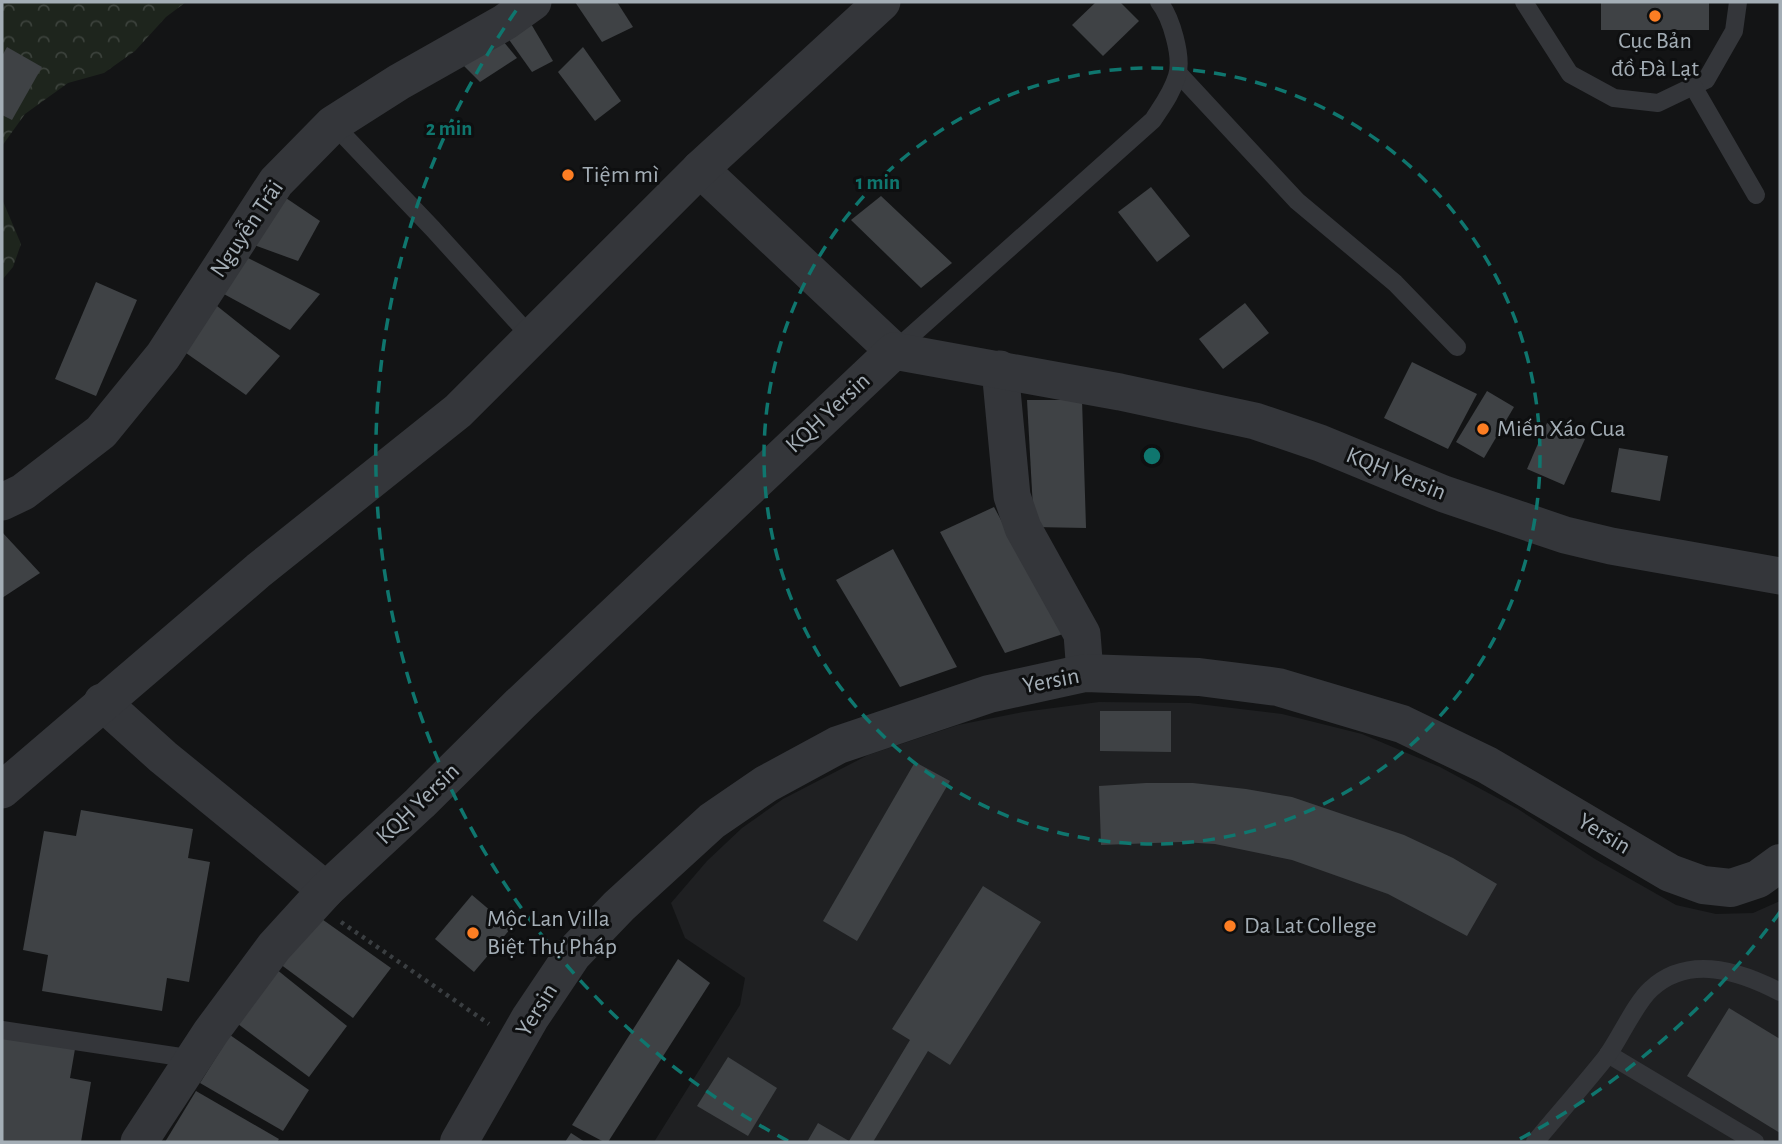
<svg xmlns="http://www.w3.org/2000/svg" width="1782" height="1144" viewBox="0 0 1782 1144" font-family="'Alegreya Sans',sans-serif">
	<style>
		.built { fill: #1f2022 }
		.forest { fill: url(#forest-crowns) }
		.building { fill: #3f4245 }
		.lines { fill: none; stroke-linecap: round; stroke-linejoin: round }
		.path { stroke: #3a3e41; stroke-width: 4.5; stroke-dasharray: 3.5 5; stroke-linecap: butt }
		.service { stroke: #34363a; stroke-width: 18 }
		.minor { stroke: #34363a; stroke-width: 37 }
		.tertiary { stroke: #34363a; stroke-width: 38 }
		.ring { fill: none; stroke: #0f766e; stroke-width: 3.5; stroke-dasharray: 12 9 }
		.poi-dot { fill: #fd7e23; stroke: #0e0f10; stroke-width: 2.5 }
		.labels { text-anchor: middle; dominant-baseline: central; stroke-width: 6; stroke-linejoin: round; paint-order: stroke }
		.poi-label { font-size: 24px; fill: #a4aeb6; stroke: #0e0f10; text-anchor: start }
		.street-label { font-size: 24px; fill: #a4aeb6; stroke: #0e0f10 }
		.centre { fill: #0f766e; stroke: #0e0f10; stroke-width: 3.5 }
		.ring-label { font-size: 21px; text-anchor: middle; font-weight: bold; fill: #0f766e; stroke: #0e0f10; stroke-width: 6; stroke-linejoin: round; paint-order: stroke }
	</style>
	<defs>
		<pattern id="forest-crowns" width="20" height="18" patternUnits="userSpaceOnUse" patternTransform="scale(1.75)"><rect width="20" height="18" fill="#1e251d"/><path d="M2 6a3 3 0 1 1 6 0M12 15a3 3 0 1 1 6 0" fill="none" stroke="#3c423c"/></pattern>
	</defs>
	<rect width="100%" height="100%" fill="#131415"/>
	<!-- built -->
	<polygon class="built" points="1099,702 1190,703 1282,714 1362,734 1440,767 1518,809 1595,859 1676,905 1716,914 1753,913 1780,901 1780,1142 654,1142 740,1005 745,978 685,938 671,903 707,861 742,828 783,799 868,755 958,725 1023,712"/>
	<!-- forest -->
	<g class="forest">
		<polygon points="2,2 186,2 166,17 135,51 104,73 68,83 25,114 2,146"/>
		<polygon points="2,199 21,244 13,267 2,280"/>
	</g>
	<!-- building -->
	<g class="building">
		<polygon points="575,2 617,2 633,27 602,42"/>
		<polygon points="1096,2 1120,2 1139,21 1103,56 1072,25"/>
		<rect x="1601" y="2" width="108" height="28"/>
		<polygon points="524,12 553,61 532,72 505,34"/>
		<polygon points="499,36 517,58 480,82 462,64"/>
		<polygon points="7,47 42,67 12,120 2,115 2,56"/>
		<polygon points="583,47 621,101 595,121 558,72"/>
		<polygon points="1151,187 1190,236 1157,262 1118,212"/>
		<polygon points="280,194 320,221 298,261 251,244"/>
		<polygon points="881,196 952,263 921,288 851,220"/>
		<polygon points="240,254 320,294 290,330 222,293"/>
		<polygon points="96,282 137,300 96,396 55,379"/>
		<polygon points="207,298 280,356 246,395 176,346"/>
		<polygon points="1245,303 1269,333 1223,369 1199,339"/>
		<polygon points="1412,362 1477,394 1448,449 1384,418"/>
		<polygon points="1487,391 1514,407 1484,458 1456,442"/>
		<polygon points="1027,400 1082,400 1086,528 1034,527"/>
		<polygon points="1547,423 1585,439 1564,485 1527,469"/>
		<polygon points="1619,448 1668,456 1660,501 1611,492"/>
		<polygon points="994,507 1063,634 1005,653 940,532"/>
		<polygon points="2,532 40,573 2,598"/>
		<polygon points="893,549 957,667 900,687 836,580"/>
		<polygon points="1100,711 1171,711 1171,752 1100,751"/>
		<polygon points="915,762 950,781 857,941 823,921"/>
		<polygon points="1146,783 1193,783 1246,789 1292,797 1404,835 1453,858 1497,884 1467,936 1388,894 1292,860 1215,844 1181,842 1101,845 1099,786"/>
		<polygon points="81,810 193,829 188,858 210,862 189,982 167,978 162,1011 42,991 48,955 23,950 44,831 76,836"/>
		<polygon points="983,886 1041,922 950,1065 928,1051 873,1142 807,1142 818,1123 849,1141 910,1040 892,1029"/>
		<polygon points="472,895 511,928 474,972 435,939"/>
		<polygon points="319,917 391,968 353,1018 280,964"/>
		<polygon points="678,959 710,983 608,1142 604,1142 572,1125"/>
		<polygon points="276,969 347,1026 309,1077 238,1024"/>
		<polygon points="1729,1008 1780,1039 1780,1133 1687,1076"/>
		<polygon points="230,1035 309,1090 283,1131 200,1083"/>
		<polygon points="2,1037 75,1049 70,1078 91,1082 81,1142 2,1142"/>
		<polygon points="728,1057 777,1088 748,1136 697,1106"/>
		<polygon points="196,1091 279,1139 277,1142 165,1142"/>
		<polygon points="571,1133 585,1142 565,1142"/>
	</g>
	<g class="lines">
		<!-- path -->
		<polyline class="path" points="341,922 489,1024"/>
		<!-- service -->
		<g class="service">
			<polyline points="1524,2 1570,74 1614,98 1658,103 1706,80 1734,31 1738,2"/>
			<polyline points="1178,73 1297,201 1395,283 1457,347"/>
			<polyline points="1693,86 1756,195"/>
			<polyline points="333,124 433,229 532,338"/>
			<path d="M 894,351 L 1153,120 C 1162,106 1172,93 1177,76 C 1183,57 1171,17 1159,2"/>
			<polyline points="2,1030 194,1059"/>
			<polyline points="1608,1054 1755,1142"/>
			<path d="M 1535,1142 C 1559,1113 1584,1085 1607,1056 C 1620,1038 1636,1002 1651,989 C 1689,954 1740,971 1780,992"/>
		</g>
		<!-- minor -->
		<g class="minor">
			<polyline points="700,169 894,351"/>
			<polyline points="1000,369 1012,496 1023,528 1082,634 1085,673"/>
			<polyline points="2,502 23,492 101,432 163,356 276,182 333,124 399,82 505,22 533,2"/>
			<polyline points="102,702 163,757 326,890"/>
			<polyline points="2,790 259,570 458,411 700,169 882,2"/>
			<polyline points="139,1142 211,1032 274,947 326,890 420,803 520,704 894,351 1120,392 1255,421 1320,443 1444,494 1565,535 1611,546 1780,576"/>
		</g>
		<!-- tertiary -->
		<polyline class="tertiary" points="459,1142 530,1018 573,954 619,906 712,821 766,784 838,745 989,694 1085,673 1199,677 1278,687 1402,724 1487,765 1670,873 1703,885 1731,888 1758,879 1780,863"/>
	</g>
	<!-- distance rings -->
	<g class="ring">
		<circle cx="1152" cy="456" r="388"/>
		<path d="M1780 912A776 776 0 0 1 1516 1141M788 1141A776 776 0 0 1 520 5"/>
	</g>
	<!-- markers -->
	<g class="poi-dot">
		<circle cx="1655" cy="16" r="7"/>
		<circle cx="568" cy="175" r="7"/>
		<circle cx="1483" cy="429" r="7"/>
		<circle cx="1230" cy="926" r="7"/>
		<circle cx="473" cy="933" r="7"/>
	</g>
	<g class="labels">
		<!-- poi labels -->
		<g class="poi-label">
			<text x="1655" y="41" text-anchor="middle">Cục Bản<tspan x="1655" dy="28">đồ Đà Lạt</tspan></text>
			<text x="582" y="175">Tiệm mì</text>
			<text x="1497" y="429">Miến Xáo Cua</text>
			<text x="487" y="919">Mộc Lan Villa<tspan x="487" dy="28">Biệt Thự Pháp</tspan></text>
			<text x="1244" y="926">Da Lat College</text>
		</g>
		<!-- street labels -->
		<g class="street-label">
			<text transform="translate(247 229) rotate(-56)">Nguyễn Trãi</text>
			<text transform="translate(828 413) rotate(-43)">KQH Yersin</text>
			<text transform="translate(1396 474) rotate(22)">KQH Yersin</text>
			<text transform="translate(1051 681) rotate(-11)">Yersin</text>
			<text transform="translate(418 804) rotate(-44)">KQH Yersin</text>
			<text transform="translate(1604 834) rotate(31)">Yersin</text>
			<text transform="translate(537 1010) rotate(-58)">Yersin</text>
		</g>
	</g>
	<circle cx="1152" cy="456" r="10" class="centre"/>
	<g class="ring-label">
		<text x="449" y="135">2 min</text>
		<text x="878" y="189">1 min</text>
	</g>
	<!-- border -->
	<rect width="1782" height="1144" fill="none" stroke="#a4aeb6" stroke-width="7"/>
</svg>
